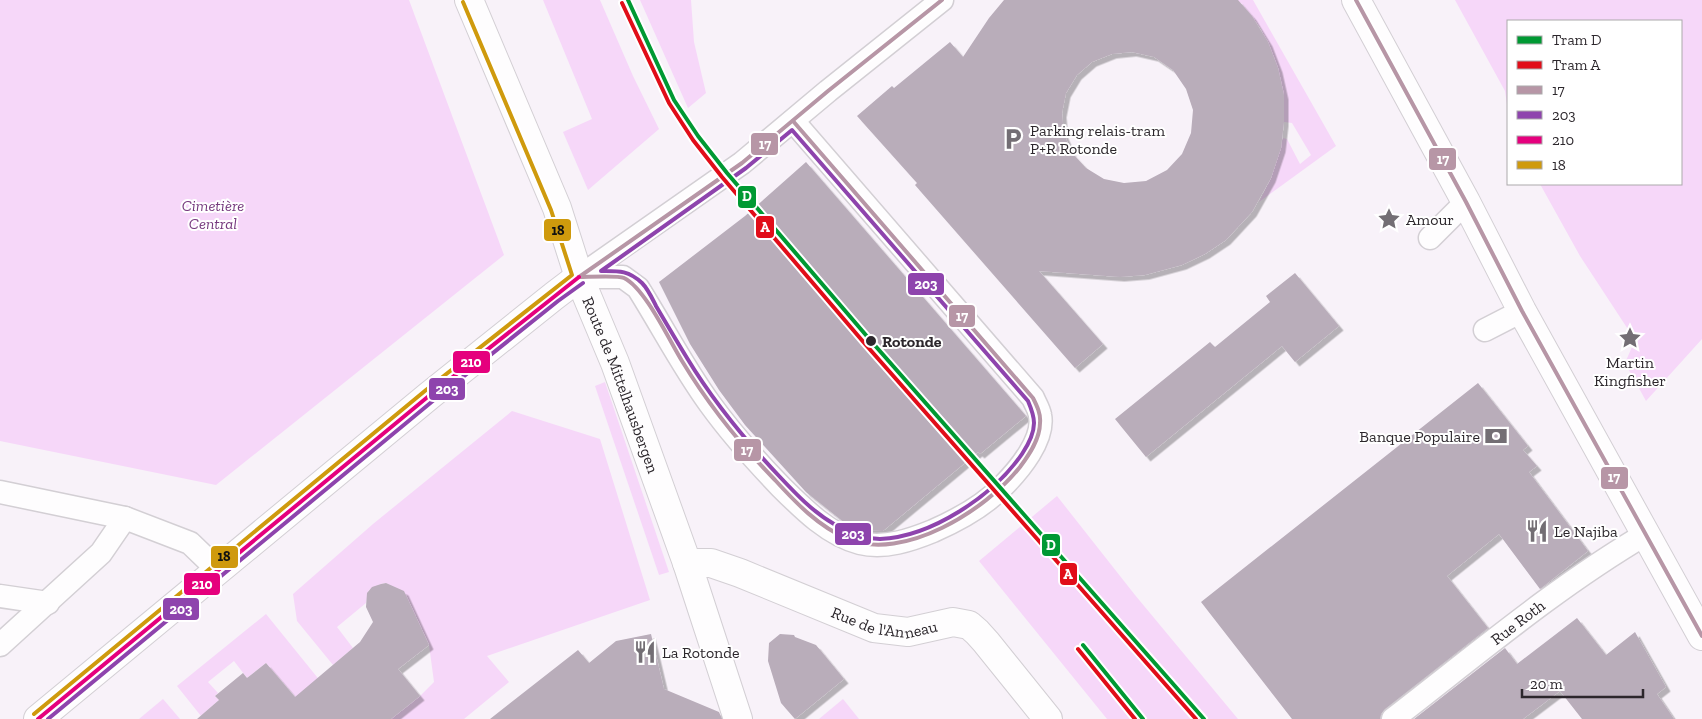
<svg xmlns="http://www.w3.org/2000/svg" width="1702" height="719" viewBox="0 0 1702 719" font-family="'Zilla Slab',serif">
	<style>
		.green { fill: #f6d7f9 }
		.building { fill: #b9adba; fill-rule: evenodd; filter: url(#shadow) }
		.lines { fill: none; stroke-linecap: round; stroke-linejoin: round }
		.lane-casing { stroke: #d3cfd4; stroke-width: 25 }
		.street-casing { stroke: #d3cfd4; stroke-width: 30 }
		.secondary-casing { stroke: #d3cfd4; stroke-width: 30 }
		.lane { stroke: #fefdfe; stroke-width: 22 }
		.street { stroke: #fefdfe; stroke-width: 28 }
		.secondary { stroke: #fefdfe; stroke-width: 28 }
		.bus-1-casing { stroke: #fff; stroke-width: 8 }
		.bus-2-casing { stroke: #fff; stroke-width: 8 }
		.bus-3-casing { stroke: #fff; stroke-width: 8 }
		.bus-4-casing { stroke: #fff; stroke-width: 8 }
		.bus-1 { stroke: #b796a6; stroke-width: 4 }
		.bus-2 { stroke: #8e44ad; stroke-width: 4 }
		.bus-3 { stroke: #e5007d; stroke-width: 4 }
		.bus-4 { stroke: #cf9a0d; stroke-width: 4 }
		.tram-1-casing { stroke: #fff; stroke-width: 8 }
		.tram-2-casing { stroke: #fff; stroke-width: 8 }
		.tram-1 { stroke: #093; stroke-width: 4 }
		.tram-2 { stroke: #e10d19; stroke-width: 4 }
		.stop-dot { fill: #2c272c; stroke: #fff; stroke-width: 2 }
		.labels { text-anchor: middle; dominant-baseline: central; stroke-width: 4; stroke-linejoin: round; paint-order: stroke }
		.poi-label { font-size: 16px; fill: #2c272c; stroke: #fff; text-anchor: start }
		.park-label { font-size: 16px; font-style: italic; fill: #75387d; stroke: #fff }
		.stop-label { font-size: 16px; font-weight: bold; fill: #2c272c; stroke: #fff; text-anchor: start }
		.street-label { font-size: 16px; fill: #2c272c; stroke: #fff }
		.line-badge { stroke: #fff; stroke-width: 2 }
		.badge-label { font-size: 14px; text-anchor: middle; font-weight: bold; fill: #fff }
		.pale-badge-label { font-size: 14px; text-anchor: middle; font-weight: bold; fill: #111 }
	</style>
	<defs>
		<filter id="shadow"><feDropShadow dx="4.5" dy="4.5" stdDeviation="0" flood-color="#0004"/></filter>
	</defs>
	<rect width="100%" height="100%" fill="#f8f2f9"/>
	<!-- green -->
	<g class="green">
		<polygon points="0,0 409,0 504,255 216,485 0,441"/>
		<polygon points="543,0 600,0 633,76 659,129 588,190 563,132 592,119"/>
		<polygon points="640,0 691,0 694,42 706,93 688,108"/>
		<polygon points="1236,0 1253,0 1336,146 1259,202 1271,178 1283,138 1287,139 1300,164 1311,155 1292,123 1284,122 1281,83 1261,29 1242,4"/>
		<polygon points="1455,0 1702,0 1702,339 1646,401 1625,363 1635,340 1580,256 1540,184 1681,184 1681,21 1508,21 1508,111 1505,91"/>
		<polygon points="605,382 669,572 659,575 595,386"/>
		<polygon points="512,411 600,439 650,600 487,656 509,682 464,719 391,719 420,696 434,682 429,645 404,593 386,583 381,584 369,590 366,603 337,627 353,648 333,665 297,621 293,594 373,524"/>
		<polygon points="1057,496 1135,595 1238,719 1107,719 979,561"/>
		<polygon points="266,614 351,719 311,715 266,663 247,678 234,661 208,682 218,693 215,696 219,700 201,716 177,686"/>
		<polygon points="163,699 180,719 139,719"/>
		<polygon points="843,699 859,719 819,719"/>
	</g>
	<!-- building -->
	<g class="building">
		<path d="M 1004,0 L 1238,0 L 1252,16 L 1268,42 L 1278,68 L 1284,95 L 1284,122 L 1281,148 L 1271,178 L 1252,212 L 1226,240 L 1205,254 L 1182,265 L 1145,275 L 1120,277 L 1039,271 L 1103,344 L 1075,368 L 915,185 L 917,183 L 857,116 L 892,86 L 894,88 L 950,42 L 963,57 L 989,18 ZM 1132,52 L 1154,57 L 1173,70 L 1186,89 L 1193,110 L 1191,133 L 1182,154 L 1167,170 L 1146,181 L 1124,183 L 1104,179 L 1086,168 L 1072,153 L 1064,134 L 1062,113 L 1066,93 L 1077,75 L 1092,62 L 1112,54 Z"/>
		<polygon points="806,162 1026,416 980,454 978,452 883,531 863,530 845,523 806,492 745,425 719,390 690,344 659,282 745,216"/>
		<polygon points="1295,273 1339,326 1295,362 1282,346 1146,457 1115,419 1210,342 1215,347 1270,302 1266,296"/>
		<polygon points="1478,383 1528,446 1523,450 1537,466 1529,472 1588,551 1540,589 1499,534 1447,576 1488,628 1385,709 1381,714 1380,719 1292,719 1201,602"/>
		<polygon points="386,583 404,591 429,645 398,669 420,696 391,719 197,719 219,700 215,696 243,673 247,678 266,663 295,697 360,642 373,622 366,607 367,593 372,587 381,584"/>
		<polygon points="1577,618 1606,655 1635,632 1666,687 1657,694 1674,719 1582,719 1560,691 1523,719 1414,719 1505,648 1517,664"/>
		<polygon points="651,634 664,689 719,712 722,719 490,719 578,650 589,663 616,641"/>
		<polygon points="780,634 794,635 795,637 816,645 844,679 795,719 781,703 768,661 769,643"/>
	</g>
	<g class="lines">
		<defs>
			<g id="lane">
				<polyline points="1430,238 1466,202"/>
				<path d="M 579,277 L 623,277 L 638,288 C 662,326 683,367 710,404 C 731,433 755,460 781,487 C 803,509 829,535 860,543 C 885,549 911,540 933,531 C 958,520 984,506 1003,486 C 1019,470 1045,439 1040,415 C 1039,409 1035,403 1033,398 L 793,121"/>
				<polyline points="579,277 742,163 828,91 942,0"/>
				<polyline points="1485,330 1522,311"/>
				<polyline points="0,492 125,518 190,543 219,571"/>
				<polyline points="0,596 48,603"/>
				<polyline points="0,645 101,553 125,518"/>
				<path id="s1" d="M 1393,719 C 1476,655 1556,587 1646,534"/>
			</g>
			<g id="street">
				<path id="s2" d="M 687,563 L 711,563 L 740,573 L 874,628 L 908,632 L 953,622 L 969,625 L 977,632 L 986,642 L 1048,719"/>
				<polyline points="38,719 430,395 554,296 579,277"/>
			</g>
			<g id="secondary">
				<path id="s3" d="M 469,0 L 557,208 L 579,277 L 615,363 L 687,563 L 738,719"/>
				<polyline points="1356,0 1466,202 1522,311 1702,636"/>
			</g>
		</defs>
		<!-- lane casing -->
		<use href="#lane" class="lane-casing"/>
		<!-- street casing -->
		<use href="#street" class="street-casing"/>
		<!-- secondary casing -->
		<use href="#secondary" class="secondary-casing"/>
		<!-- lane -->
		<use href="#lane" class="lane"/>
		<!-- street -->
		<use href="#street" class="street"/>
		<!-- secondary -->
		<use href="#secondary" class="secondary"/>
		<defs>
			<g id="bus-1">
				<polyline points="1356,0 1466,202 1522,311 1702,636"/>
				<path d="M 579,277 C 588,277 618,275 624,278 C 645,288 669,340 682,361 C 708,404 740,444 775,480 C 796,503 819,527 848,539 C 904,562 986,510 1020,467 C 1029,455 1040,439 1040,423 C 1041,414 1037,406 1033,398 L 793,121"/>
				<polyline points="579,277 742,163 828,91 942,0"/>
			</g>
			<g id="bus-2">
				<path d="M 792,130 L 1028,401 C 1031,408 1034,415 1034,423 C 1034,434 1028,445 1022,454 C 993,496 931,537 880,539 C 863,539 848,533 834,524 C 813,512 796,494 780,477 C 745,440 713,401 687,358 C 676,340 666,323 656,306 C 652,298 648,289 642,283 C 628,270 618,271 601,271 L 746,168 Z"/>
				<polyline points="48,719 434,400 558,301 583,283"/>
			</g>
			<polyline id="bus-3" points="38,719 430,395 579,277"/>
			<polyline id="bus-4" points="34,714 426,390 572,275 551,210 463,2"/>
		</defs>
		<!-- bus-1 casing -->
		<use href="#bus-1" class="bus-1-casing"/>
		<!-- bus-2 casing -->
		<use href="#bus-2" class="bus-2-casing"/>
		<!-- bus-3 casing -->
		<use href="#bus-3" class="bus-3-casing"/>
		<!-- bus-4 casing -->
		<use href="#bus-4" class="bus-4-casing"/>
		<!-- bus-1 -->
		<use href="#bus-1" class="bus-1"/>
		<!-- bus-2 -->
		<use href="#bus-2" class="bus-2"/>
		<!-- bus-3 -->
		<use href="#bus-3" class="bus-3"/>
		<!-- bus-4 -->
		<use href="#bus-4" class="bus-4"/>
		<defs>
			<g id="tram-1">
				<polyline points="628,0 674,100 698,136 727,173 871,341 1204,719"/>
				<polyline points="1083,645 1143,719"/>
			</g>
			<g id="tram-2">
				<polyline points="622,3 669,103 693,140 722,177 866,345 1196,719"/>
				<polyline points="1078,649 1135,719"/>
			</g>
		</defs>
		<!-- tram-1 casing -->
		<use href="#tram-1" class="tram-1-casing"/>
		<!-- tram-2 casing -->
		<use href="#tram-2" class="tram-2-casing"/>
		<!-- tram-1 -->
		<use href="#tram-1" class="tram-1"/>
		<!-- tram-2 -->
		<use href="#tram-2" class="tram-2"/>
	</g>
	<!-- icons -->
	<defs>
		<symbol id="parking-bare" viewBox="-9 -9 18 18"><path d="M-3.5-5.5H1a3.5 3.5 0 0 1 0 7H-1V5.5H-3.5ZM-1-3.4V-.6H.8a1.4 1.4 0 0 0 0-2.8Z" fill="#736e74" stroke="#fff" stroke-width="2.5" paint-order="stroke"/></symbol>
		<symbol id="sight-bare" viewBox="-9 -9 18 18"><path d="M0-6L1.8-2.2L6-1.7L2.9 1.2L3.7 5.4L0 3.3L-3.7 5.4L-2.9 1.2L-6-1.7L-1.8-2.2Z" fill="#736e74" stroke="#fff" stroke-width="2.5" paint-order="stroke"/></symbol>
		<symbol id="bank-bare" viewBox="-9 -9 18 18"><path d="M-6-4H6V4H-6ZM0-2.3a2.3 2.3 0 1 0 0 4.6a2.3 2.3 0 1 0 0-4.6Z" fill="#736e74" stroke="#fff" stroke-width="2.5" paint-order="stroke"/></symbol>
		<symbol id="restaurant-bare" viewBox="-9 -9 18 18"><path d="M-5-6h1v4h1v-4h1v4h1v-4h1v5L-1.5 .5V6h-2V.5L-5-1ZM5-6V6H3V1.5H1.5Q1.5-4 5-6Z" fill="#736e74" stroke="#fff" stroke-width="2.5" paint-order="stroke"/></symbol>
	</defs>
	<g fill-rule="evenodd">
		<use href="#parking-bare" x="997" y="123" width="32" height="32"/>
		<use href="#sight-bare" x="1373" y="203" width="32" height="32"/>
		<use href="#sight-bare" x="1614" y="322" width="32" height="32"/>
		<use href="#bank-bare" x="1480" y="420" width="32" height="32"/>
		<use href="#restaurant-bare" x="1521" y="515" width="32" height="32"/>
		<use href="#restaurant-bare" x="629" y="636" width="32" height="32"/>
	</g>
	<!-- markers -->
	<circle class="stop-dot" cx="871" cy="341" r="6"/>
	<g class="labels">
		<!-- poi labels -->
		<g class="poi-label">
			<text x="1030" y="130">Parking relais-tram<tspan x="1030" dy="18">P+R Rotonde</tspan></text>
			<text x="1406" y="219">Amour</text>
			<text x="1630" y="362" text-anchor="middle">Martin<tspan x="1630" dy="18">Kingfisher</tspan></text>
			<text x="1480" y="436" text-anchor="end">Banque Populaire</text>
			<text x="1554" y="531">Le Najiba</text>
			<text x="662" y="652">La Rotonde</text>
		</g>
		<!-- park labels -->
		<g class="park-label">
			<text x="213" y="205">Cimetière<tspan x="213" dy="18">Central</tspan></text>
		</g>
		<!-- stop labels -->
		<g class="stop-label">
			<text x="882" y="341">Rotonde</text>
		</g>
		<!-- street labels -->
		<g class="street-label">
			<text stroke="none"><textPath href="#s3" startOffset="414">Route de Mittelhausbergen</textPath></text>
			<text stroke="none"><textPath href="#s2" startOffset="209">Rue de l'Anneau</textPath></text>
			<text stroke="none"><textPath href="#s1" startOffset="158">Rue Roth</textPath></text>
		</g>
	</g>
	<g class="line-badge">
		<rect x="750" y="132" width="29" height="24" rx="5" fill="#b796a6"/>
		<rect x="1428" y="147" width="29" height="24" rx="5" fill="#b796a6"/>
		<rect x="737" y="185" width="20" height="24" rx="5" fill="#093"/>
		<rect x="755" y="215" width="20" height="24" rx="5" fill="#e10d19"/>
		<rect x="543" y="218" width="29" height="24" rx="5" fill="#cf9a0d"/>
		<rect x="907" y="272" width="38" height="24" rx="5" fill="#8e44ad"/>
		<rect x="948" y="304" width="28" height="24" rx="5" fill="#b796a6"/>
		<rect x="452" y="350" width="39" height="24" rx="5" fill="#e5007d"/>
		<rect x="428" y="377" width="38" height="24" rx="5" fill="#8e44ad"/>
		<rect x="733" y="438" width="29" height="24" rx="5" fill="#b796a6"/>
		<rect x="1600" y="466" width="29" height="24" rx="5" fill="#b796a6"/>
		<rect x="834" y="522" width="38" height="24" rx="5" fill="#8e44ad"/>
		<rect x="1041" y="533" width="20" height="24" rx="5" fill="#093"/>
		<rect x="210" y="545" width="29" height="24" rx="5" fill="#cf9a0d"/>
		<rect x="1059" y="562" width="19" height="24" rx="5" fill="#e10d19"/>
		<rect x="183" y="572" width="38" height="24" rx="5" fill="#e5007d"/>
		<rect x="162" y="597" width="38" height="24" rx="5" fill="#8e44ad"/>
	</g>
	<g class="badge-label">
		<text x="765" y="149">17</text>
		<text x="1443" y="164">17</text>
		<text x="747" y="201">D</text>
		<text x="765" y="232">A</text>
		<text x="926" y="289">203</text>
		<text x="962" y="321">17</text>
		<text x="471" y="367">210</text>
		<text x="447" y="394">203</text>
		<text x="747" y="455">17</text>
		<text x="1614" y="482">17</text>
		<text x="853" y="539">203</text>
		<text x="1051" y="550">D</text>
		<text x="1068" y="579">A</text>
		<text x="202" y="589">210</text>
		<text x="181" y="614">203</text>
	</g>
	<g class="pale-badge-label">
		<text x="558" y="235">18</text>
		<text x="224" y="561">18</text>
	</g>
	<!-- legend -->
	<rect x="1507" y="20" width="175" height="165" fill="#ffffff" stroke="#aba9ab"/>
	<rect x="1517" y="36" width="25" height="8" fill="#009933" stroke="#aba9ab"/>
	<text x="1552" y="45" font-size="15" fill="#2c272c">Tram D</text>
	<rect x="1517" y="61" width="25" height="8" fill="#e10d19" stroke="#aba9ab"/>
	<text x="1552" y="70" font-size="15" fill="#2c272c">Tram A</text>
	<rect x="1517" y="86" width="25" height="8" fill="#b796a6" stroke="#aba9ab"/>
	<text x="1552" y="95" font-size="15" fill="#2c272c">17</text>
	<rect x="1517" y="111" width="25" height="8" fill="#8e44ad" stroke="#aba9ab"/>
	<text x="1552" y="120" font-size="15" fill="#2c272c">203</text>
	<rect x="1517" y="136" width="25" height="8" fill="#e5007d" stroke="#aba9ab"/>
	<text x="1552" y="145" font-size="15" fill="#2c272c">210</text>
	<rect x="1517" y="161" width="25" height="8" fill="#cf9a0d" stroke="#aba9ab"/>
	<text x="1552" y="170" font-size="15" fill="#2c272c">18</text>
	<!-- scale -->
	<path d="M1522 689v8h121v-8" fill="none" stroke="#2c272c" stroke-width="2.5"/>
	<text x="1530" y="689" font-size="15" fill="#2c272c" stroke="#ffffff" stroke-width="4" paint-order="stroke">20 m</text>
</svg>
